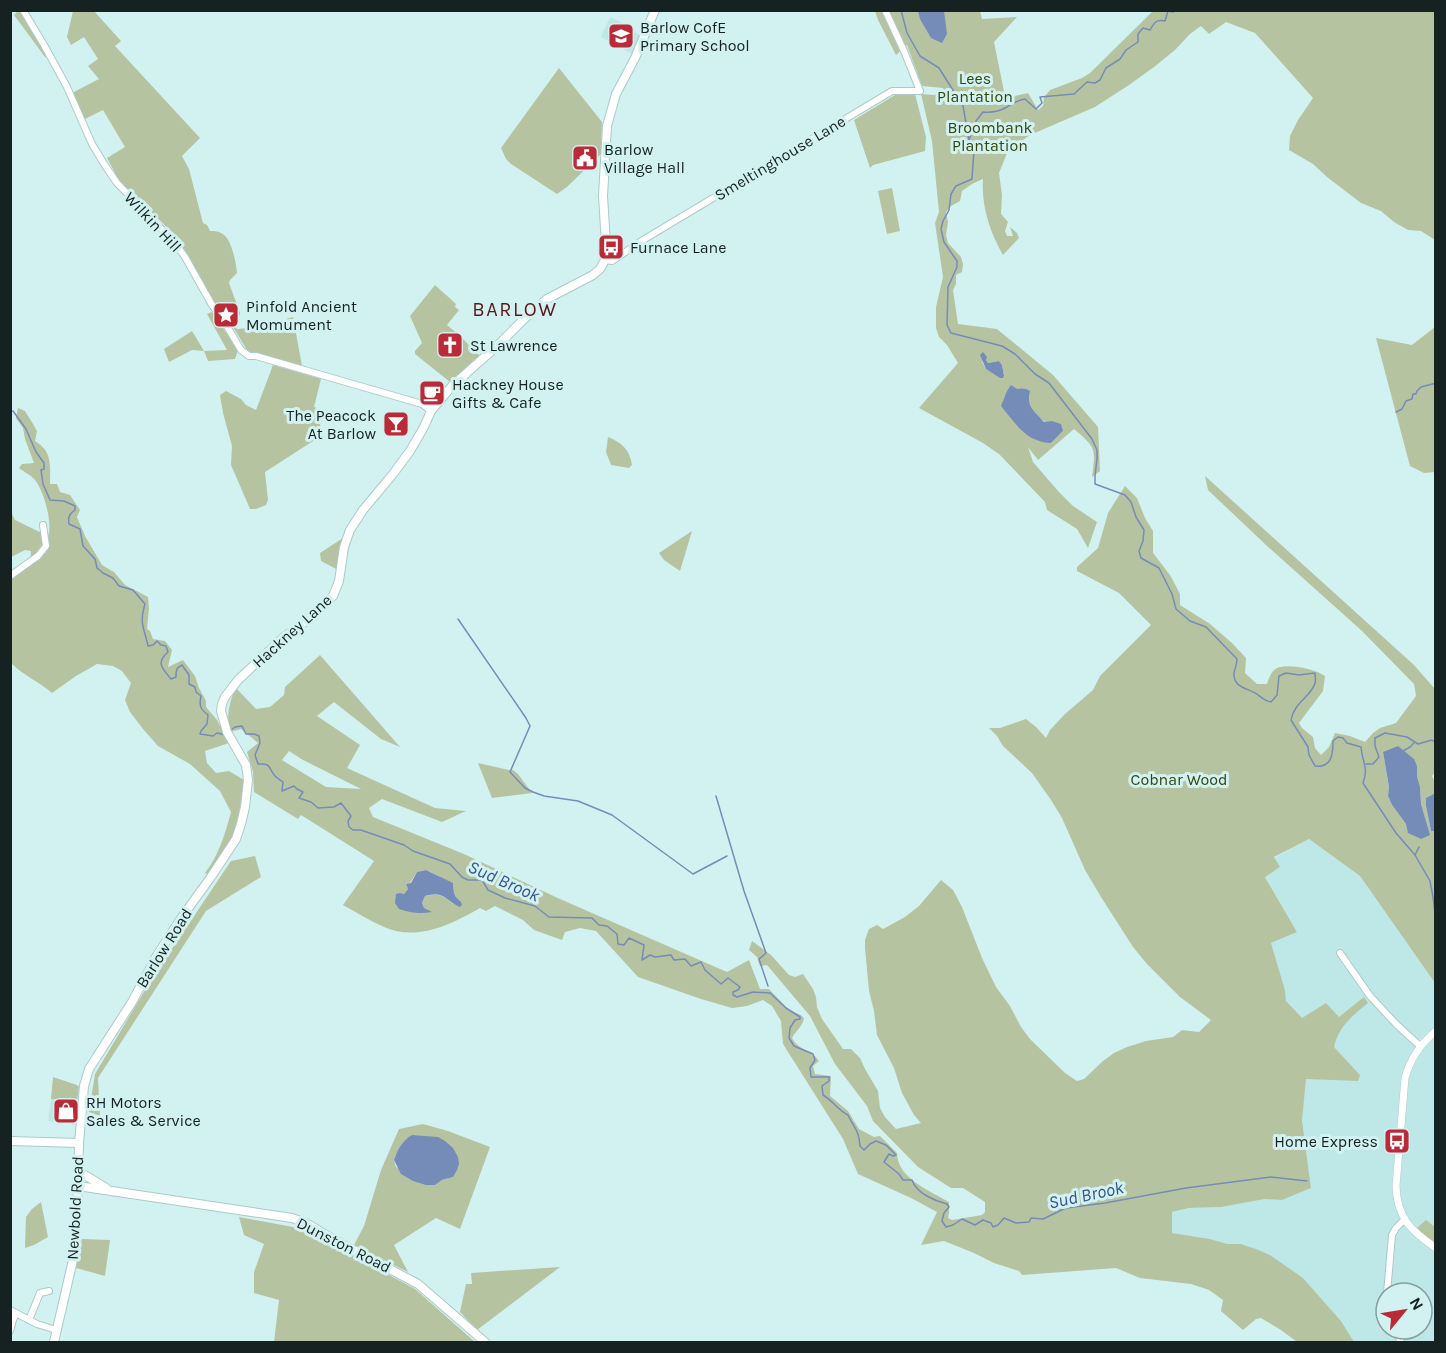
<svg xmlns="http://www.w3.org/2000/svg" width="1446" height="1353" viewBox="0 0 1446 1353" font-family="Karla,sans-serif">
	<style>
		.built { fill: #bee8e7; fill-rule: evenodd }
		.green { fill: #b6c3a1; fill-rule: evenodd }
		.water { fill: #758cb9 }
		.lines { fill: none; stroke-linecap: round; stroke-linejoin: round }
		.stream { stroke: #758cb9; stroke-width: 1.5 }
		.minor-casing { stroke: #abcac9; stroke-width: 8 }
		.tertiary-casing { stroke: #abcac9; stroke-width: 8 }
		.secondary-casing { stroke: #abcac9; stroke-width: 10 }
		.minor { stroke: #fff; stroke-width: 6 }
		.tertiary { stroke: #fff; stroke-width: 7 }
		.secondary { stroke: #fff; stroke-width: 8 }
		.labels { text-anchor: middle; dominant-baseline: central; stroke-width: 6; stroke-linejoin: round; paint-order: stroke }
		.poi-label { font-size: 16px; fill: #162221; stroke: #d2f2f1; text-anchor: start }
		.park-label { font-size: 16px; fill: #34450d; stroke: #d2f2f1 }
		.street-label { font-size: 16px; fill: #162221; stroke: #d2f2f1 }
		.water-label { font-size: 18px; font-style: italic; fill: #36538e; stroke: #d2f2f1 }
		.quarter-label { font-size: 20px; letter-spacing: 1.5px; fill: #5c171b; stroke: #d2f2f1 }
	</style>
	<rect width="100%" height="100%" fill="#d2f2f1"/>
	<!-- built -->
	<g class="built">
		<polygon points="610,17 619,21 641,36 632,54 601,37"/>
		<path d="M 1309,839 L 1360,876 L 1435,983 L 1435,1342 L 1354,1342 L 1341,1321 L 1303,1278 L 1270,1255 L 1241,1244 L 1227,1245 L 1210,1239 L 1172,1233 L 1172,1212 L 1189,1208 L 1221,1207 L 1265,1199 L 1282,1200 L 1311,1188 L 1285,990 L 1271,943 L 1297,932 L 1265,876 L 1274,858 ZM 1386,1293 L 1422,1293 L 1422,1329 L 1386,1329 Z"/>
		<polygon points="51,1099 77,1100 75,1125 48,1121"/>
	</g>
	<!-- green -->
	<g class="green">
		<path d="M 980,10 L 982,19 L 1017,17 L 994,42 L 1006,101 L 1015,96 L 1028,93 L 1038,110 L 1043,106 L 1044,97 L 1050,90 L 1082,78 L 1090,73 L 1153,11 L 1435,11 L 1435,240 L 1421,231 L 1408,230 L 1394,222 L 1381,211 L 1361,203 L 1327,177 L 1313,164 L 1289,150 L 1290,136 L 1298,120 L 1313,98 L 1255,33 L 1226,22 L 1209,34 L 1201,26 L 1190,34 L 1175,50 L 1154,67 L 1129,85 L 1095,107 L 1030,135 L 1014,146 L 1008,151 L 999,173 L 1002,195 L 1001,214 L 1008,222 L 1005,231 L 1007,236 L 1013,236 L 1010,227 L 1017,233 L 1019,238 L 1003,255 C 990,233 981,205 983,179 L 972,184 L 962,191 L 960,201 L 951,206 L 946,212 L 948,222 L 946,235 L 948,243 L 961,257 L 963,264 L 962,272 L 956,275 L 956,284 L 953,290 L 958,324 L 997,329 L 1053,375 L 1098,427 L 1100,471 L 1092,477 C 1096,448 1096,448 1074,429 L 1038,460 L 1028,447 L 1033,462 L 1058,491 L 1073,506 L 1097,522 L 1088,548 L 1077,529 L 1047,510 L 1045,502 L 999,454 L 983,443 L 919,408 L 958,363 L 947,345 L 939,337 L 936,328 L 936,307 L 943,277 L 935,223 L 939,212 L 932,141 L 921,94 L 934,95 L 944,90 L 943,88 L 922,86 L 907,45 L 896,55 L 878,20 L 875,11 ZM 986,360 L 988,363 L 999,361 L 1002,365 L 1004,376 L 1003,378 L 986,369 L 982,362 ZM 1017,389 L 1028,398 C 1030,416 1048,424 1063,431 L 1051,443 Z"/>
		<polygon points="18,11 21,11 47,56 45,57 14,15"/>
		<path d="M 73,11 L 94,11 L 121,41 L 115,46 L 200,138 L 182,156 L 189,169 L 203,223 L 207,225 L 210,231 C 214,231 220,231 224,235 C 232,241 236,263 237,273 L 230,280 L 229,283 L 240,313 L 237,323 L 227,319 L 230,316 L 227,312 L 223,314 L 213,300 L 187,254 L 172,232 L 120,182 L 107,158 L 125,147 L 103,110 L 85,119 L 72,93 L 99,79 L 88,66 L 98,59 L 84,37 L 71,45 L 67,37 Z"/>
		<polygon points="559,68 602,122 601,154 567,187 557,194 511,164 506,159 501,148"/>
		<polygon points="915,94 926,137 925,151 873,165 870,168 854,120 895,95"/>
		<polygon points="892,188 900,231 887,234 878,191"/>
		<polygon points="435,285 456,304 455,307 459,310 447,325 459,335 480,356 450,382 415,354 415,351 422,343 410,316"/>
		<polygon points="212,312 238,350 235,359 208,361 204,351 192,350 169,362 164,349 192,331 204,351 227,350 207,314"/>
		<polygon points="293,317 302,366 250,355 233,327 238,329 247,328 248,330"/>
		<polygon points="1435,327 1435,472 1424,473 1410,466 1376,338 1412,345"/>
		<polygon points="273,365 321,379 314,407 325,411 320,425 324,434 265,472 268,500 266,505 256,509 250,509 231,465 232,446 223,413 220,395 226,391 241,399 246,405 256,410"/>
		<path d="M 18,408 L 25,411 L 33,424 L 37,431 L 35,441 C 53,452 50,465 50,484 L 57,484 L 60,492 L 70,495 L 80,510 L 77,517 L 85,536 L 102,565 L 114,572 L 125,585 L 148,597 L 149,608 L 147,629 L 150,631 L 153,639 L 165,641 L 172,650 L 168,667 L 183,660 L 195,676 L 199,688 L 206,701 L 206,707 L 217,720 L 229,743 L 205,751 L 207,763 L 216,773 L 229,771 L 244,780 C 242,798 239,817 233,835 C 228,850 217,862 207,874 L 205,873 C 219,855 225,834 231,812 L 220,791 L 190,764 L 158,746 L 143,729 L 130,712 L 125,700 L 131,683 L 122,671 L 113,666 L 97,664 L 76,676 L 52,693 C 39,682 23,675 11,663 L 11,579 L 30,563 L 31,551 L 25,550 L 11,557 L 11,512 L 15,520 L 48,536 C 53,524 44,491 35,480 C 31,475 24,472 19,468 L 22,464 L 34,463 L 25,439 L 23,428 L 16,418 Z"/>
		<path d="M 608,437 C 621,442 630,450 632,465 L 629,468 L 611,465 L 606,452 Z"/>
		<path d="M 1205,476 L 1414,665 L 1435,689 L 1436,771 L 1432,776 L 1435,782 L 1435,793 L 1426,798 L 1426,806 L 1431,831 L 1435,831 L 1435,983 L 1360,876 L 1309,839 L 1274,857 L 1280,867 L 1265,877 L 1297,932 L 1271,943 L 1285,990 L 1286,1001 L 1302,1018 L 1326,1003 L 1339,1017 L 1364,997 L 1368,1003 C 1352,1016 1339,1026 1334,1047 L 1360,1075 L 1358,1081 L 1306,1079 L 1302,1120 L 1311,1188 L 1282,1200 L 1265,1199 L 1221,1207 L 1189,1208 L 1172,1212 L 1172,1233 L 1210,1239 L 1227,1244 L 1241,1244 L 1256,1249 L 1270,1255 L 1303,1278 L 1341,1321 L 1354,1342 L 1297,1342 L 1281,1330 L 1261,1318 L 1256,1319 L 1243,1330 L 1221,1311 L 1223,1300 L 1209,1290 L 1191,1284 L 1140,1278 L 1116,1268 L 1022,1275 L 1019,1271 L 994,1263 L 974,1253 L 944,1241 L 921,1245 L 937,1212 L 911,1198 L 858,1174 L 843,1139 L 783,1044 L 781,1021 L 772,1006 L 763,1000 L 747,1006 L 732,1008 L 701,999 L 638,977 L 596,931 L 580,928 L 565,932 L 562,940 L 534,930 L 523,920 L 495,906 L 486,911 L 480,908 C 452,924 417,942 384,927 C 370,921 356,912 343,905 L 374,861 L 301,815 L 298,819 L 254,792 L 253,772 L 247,752 L 258,743 L 241,729 L 230,732 C 226,717 229,702 236,688 L 256,709 L 270,707 L 284,695 L 285,687 L 320,655 L 400,747 L 381,739 L 334,702 L 317,716 L 360,745 L 347,768 L 435,808 L 466,811 L 442,822 L 382,799 L 369,808 L 373,817 L 464,854 L 560,899 L 727,972 L 749,960 L 760,989 L 769,989 L 789,1010 L 801,1015 L 804,1018 C 802,1028 796,1030 792,1038 C 798,1050 812,1050 819,1061 L 813,1066 L 815,1074 L 831,1076 L 830,1096 L 848,1111 L 859,1129 L 874,1137 L 880,1136 L 897,1153 C 897,1178 930,1191 949,1202 L 949,1212 L 948,1218 L 952,1220 L 982,1215 L 985,1212 L 985,1202 L 963,1188 L 951,1188 L 918,1167 L 873,1121 L 867,1106 L 835,1064 L 810,1016 L 767,965 L 760,966 L 757,957 L 749,950 L 752,941 L 771,955 L 789,975 L 795,977 L 803,974 L 813,989 L 816,997 L 817,1007 L 822,1019 L 843,1049 L 851,1049 L 860,1058 L 865,1069 L 878,1091 L 880,1108 L 885,1117 L 896,1129 L 921,1123 L 914,1115 L 902,1093 L 894,1068 L 877,1035 L 874,1011 L 869,991 L 865,948 L 865,940 L 869,929 L 877,925 L 883,929 L 905,917 L 919,906 L 941,880 L 953,890 L 962,907 L 982,958 L 996,987 L 1010,1006 L 1021,1027 L 1030,1039 L 1065,1073 L 1077,1081 L 1084,1079 L 1103,1061 L 1114,1053 L 1127,1047 L 1146,1041 L 1173,1037 L 1182,1030 L 1199,1032 L 1211,1020 L 1180,997 L 1147,964 L 1133,947 L 1101,897 L 1085,870 L 1062,818 L 1051,800 L 1032,773 L 1003,746 L 997,736 L 989,728 L 1000,728 L 1026,719 L 1036,727 L 1046,738 L 1050,730 L 1065,714 L 1093,690 L 1100,676 L 1151,625 L 1119,593 L 1077,571 L 1077,567 L 1098,548 L 1108,513 L 1125,486 L 1137,498 L 1145,518 L 1153,531 L 1153,553 L 1170,575 L 1180,594 L 1180,605 L 1210,624 L 1232,643 L 1246,658 L 1245,673 L 1257,684 L 1267,684 C 1269,678 1271,671 1277,668 C 1288,663 1316,669 1325,676 L 1323,691 L 1299,723 L 1302,728 L 1313,737 L 1315,748 L 1321,755 L 1329,747 L 1335,733 L 1350,736 L 1365,742 L 1373,733 L 1380,728 L 1396,723 L 1416,696 L 1414,684 L 1362,631 L 1266,545 L 1208,490 ZM 289,751 L 303,760 L 361,789 L 326,787 L 282,760 ZM 1383,752 L 1420,787 L 1421,804 L 1427,826 L 1406,824 L 1392,805 L 1388,796 L 1389,788 ZM 426,870 L 439,876 L 453,891 L 457,899 L 453,904 C 444,895 438,893 425,896 L 422,903 L 424,908 L 429,911 L 400,893 L 404,894 L 408,889 L 406,884 L 410,883 L 417,872 Z"/>
		<polygon points="692,531 680,571 664,560 659,553"/>
		<polygon points="343,538 338,570 321,561 320,553"/>
		<polygon points="478,763 509,770 513,770 518,774 532,793 492,798"/>
		<polygon points="255,856 261,877 206,911 98,1078 100,1116 89,1112 95,1074 151,980 231,861"/>
		<polygon points="53,1077 77,1085 79,1087 77,1100 51,1099"/>
		<path d="M 423,1124 L 448,1131 L 490,1147 L 460,1229 L 436,1218 L 394,1245 L 408,1272 L 354,1245 L 364,1226 L 381,1170 L 399,1129 ZM 396,1154 L 453,1177 L 442,1180 L 435,1185 L 396,1167 L 394,1160 Z"/>
		<polygon points="41,1202 48,1237 34,1245 25,1248 26,1217 32,1209"/>
		<polygon points="239,1217 304,1229 415,1289 475,1342 274,1342 279,1300 254,1293 254,1272 264,1244 244,1235"/>
		<polygon points="1426,1220 1435,1227 1435,1244 1417,1228"/>
		<polygon points="82,1239 110,1240 105,1276 76,1268"/>
		<polygon points="560,1267 477,1330 460,1312 466,1284 472,1284 471,1273"/>
	</g>
	<!-- water -->
	<g class="water">
		<polygon points="918,11 944,11 947,34 942,43 931,38 920,19"/>
		<polygon points="983,352 987,357 986,360 988,363 999,361 1002,365 1004,376 1003,378 1000,378 986,369 980,355"/>
		<path d="M 1011,385 L 1017,389 C 1021,388 1026,388 1030,391 C 1026,407 1034,411 1044,422 L 1052,421 L 1061,424 L 1063,431 L 1051,443 C 1026,442 1016,424 1001,406 L 1007,391 Z"/>
		<polygon points="1398,746 1414,759 1417,766 1417,777 1420,787 1421,804 1430,835 1421,839 1408,833 1406,824 1392,805 1388,796 1389,787 1383,752"/>
		<polygon points="1435,793 1435,831 1431,831 1426,806 1426,798"/>
		<path d="M 426,870 L 453,883 C 453,891 454,897 461,902 L 462,905 L 460,907 C 444,900 446,891 425,896 L 422,903 L 424,908 L 432,912 C 420,914 411,913 399,909 L 395,903 L 396,894 L 400,893 L 404,894 L 408,889 L 406,884 L 411,883 L 417,872 Z"/>
		<path d="M 412,1135 L 438,1137 L 445,1141 L 453,1148 L 458,1157 L 459,1164 L 457,1170 L 453,1177 L 442,1180 L 435,1185 L 426,1185 L 413,1181 L 401,1174 L 394,1160 C 398,1149 402,1141 412,1135 Z"/>
	</g>
	<g class="lines">
		<!-- stream -->
		<g class="stream">
			<path d="M 901,10 L 907,33 L 920,56 L 939,68 L 963,106 L 969,140 L 974,150 L 972,179 L 956,186 L 951,194 L 949,210 L 943,221 L 941,229 L 944,242 L 957,261 L 957,267 L 948,287 L 947,325 L 951,333 L 1002,346 L 1015,354 L 1035,374 L 1049,383 L 1092,439 L 1097,450 L 1097,459 L 1095,476 L 1095,484 L 1125,495 L 1131,502 L 1136,517 L 1144,530 L 1143,541 L 1139,551 L 1141,558 L 1159,568 L 1172,594 L 1176,609 L 1190,621 L 1206,627 L 1237,659 C 1237,664 1235,668 1234,673 C 1233,689 1250,688 1258,695 C 1263,698 1264,701 1271,702 L 1277,695 L 1279,676 L 1286,673 L 1299,675 L 1315,673 C 1315,677 1316,680 1315,683 C 1312,696 1294,702 1291,720 L 1308,747 L 1309,755 L 1315,766 C 1332,768 1333,754 1333,741 L 1338,737 L 1343,738 L 1347,743 L 1361,747 C 1362,762 1369,767 1363,783 L 1396,833 L 1415,855 L 1430,881 L 1433,897 L 1436,923"/>
			<path d="M 969,140 L 976,121 L 983,112 C 991,113 1000,111 1007,107 C 1014,103 1017,100 1025,99 L 1036,109 L 1042,103 L 1040,97 L 1074,94 L 1087,82 L 1095,83 L 1100,80 L 1106,68 L 1120,59 L 1126,50 L 1138,42 L 1138,34 L 1143,28 L 1150,30 C 1154,23 1156,19 1165,21 L 1168,11 L 1173,12 L 1173,10"/>
			<path d="M 10,411 L 13,411 L 26,429 L 36,452 L 44,463 L 44,469 L 41,470 L 43,484 L 50,500 L 64,501 L 75,506 L 75,510 C 69,514 68,517 69,524 L 80,529 L 83,546 L 95,559 L 97,568 L 103,573 L 113,578 L 119,586 L 133,590 L 145,604 C 139,624 144,627 148,646 L 153,645 L 157,641 L 161,645 L 166,646 L 168,652 C 155,663 163,669 171,679 L 176,677 C 176,671 176,668 182,665 L 189,675 L 189,684 L 195,687 L 196,692 L 201,696 C 199,705 200,709 208,715 L 207,724 L 201,731 L 200,734 L 213,736 L 217,733 L 225,735"/>
			<polyline points="1396,412 1402,409 1406,401 1412,399 1413,394 1416,394 1417,391 1421,387 1436,383"/>
			<polyline points="458,619 526,718 530,726 510,772 525,788 533,792 544,796 578,801 612,815 693,874 727,856"/>
			<path d="M 231,730 L 235,727 L 242,726 L 246,734 L 254,734 L 259,736 L 260,743 L 255,755 L 258,764 C 272,763 268,768 275,776 C 277,778 280,780 283,782 L 282,791 L 294,786 L 297,789 L 303,792 L 299,798 L 311,802 L 318,808 L 334,807 L 341,803 L 351,816 L 348,821 L 349,827 L 353,830 L 361,830 L 404,845 L 413,851 L 450,864 L 462,877 L 468,880 L 482,880 L 488,890 L 505,898 L 535,906 L 549,917 L 592,918 L 599,925 L 607,926 L 617,934 L 618,944 L 624,945 L 629,938 L 644,945 L 642,960 L 650,955 L 655,957 L 671,955 L 674,960 L 685,959 L 691,966 L 701,962 L 705,970 L 721,984 L 728,978 L 740,987 L 738,990 L 733,992 L 733,995 L 737,997 L 753,992 L 770,993 L 786,1008 L 800,1017 L 800,1019 L 795,1020 L 790,1028 L 789,1038 L 794,1046 L 813,1054 L 815,1060 L 810,1068 L 811,1077 L 829,1077 L 829,1081 L 822,1086 L 823,1095 C 833,1101 838,1110 848,1115 C 854,1128 859,1130 860,1146 L 864,1150 L 870,1144 L 876,1141 L 886,1145 L 896,1155 L 893,1156 L 889,1154 L 884,1162 L 899,1174 L 903,1180 L 912,1180 C 916,1193 935,1201 947,1204 L 949,1207 L 944,1213 L 942,1221 L 946,1227 L 953,1225 L 962,1219 L 975,1225 L 983,1220 L 991,1223 L 993,1227 L 998,1225 L 1004,1218 L 1016,1223 L 1029,1222 L 1031,1218 L 1043,1219 L 1066,1208 L 1105,1203 L 1186,1188 L 1271,1177 L 1307,1181"/>
			<polyline points="1403,751 1410,747 1414,743"/>
			<polyline points="1366,764 1373,764 1379,757 1375,746 1375,738 1385,733 1407,737 1418,744 1432,740 1436,743"/>
			<polyline points="716,796 744,891 766,953 759,959 768,986"/>
			<polyline points="1415,855 1419,847"/>
		</g>
		<defs>
			<g id="minor">
				<polyline points="23,10 44,45 67,87 92,144 106,167 117,183 175,243 185,257 212,305 225,323 241,350 249,356 256,356 422,404 431,411"/>
				<polyline points="605,260 612,261 643,240 892,91 920,91 904,51 885,10"/>
				<polyline points="422,404 443,397"/>
				<polyline points="10,576 38,556 46,546 43,525"/>
				<polyline points="1340,953 1370,996 1397,1025 1420,1046"/>
				<polyline points="1387,1293 1392,1235 1396,1228 1404,1220"/>
				<polyline points="10,1310 37,1324 56,1330"/>
				<polyline points="29,1320 40,1293 49,1291"/>
				<polyline points="1395,1329 1401,1342"/>
				<polyline points="10,1331 13,1320 16,1314"/>
			</g>
			<path id="tertiary" d="M 1436,1031 C 1420,1044 1410,1060 1405,1078 L 1396,1186 C 1397,1218 1411,1231 1436,1248"/>
			<g id="secondary">
				<polyline points="10,1141 79,1143"/>
				<polyline points="78,1171 106,1188"/>
				<polyline points="78,1186 292,1218 306,1223 333,1239 418,1284 485,1342"/>
				<polyline points="54,1342 76,1247 79,1143 84,1086 89,1069 132,1002 156,957 182,917 211,877 236,839 241,824 245,807 248,780 246,765 227,732 221,711 222,704 225,697 238,680 284,637 310,618 333,596 339,581 344,547 350,530 363,510 393,474 410,451 424,427 431,411 452,386 497,346 523,320 547,299 593,275 600,269 605,260 606,244 603,196 607,126 616,94 635,58 655,10"/>
			</g>
		</defs>
		<!-- minor casing -->
		<use href="#minor" class="minor-casing"/>
		<!-- tertiary casing -->
		<use href="#tertiary" class="tertiary-casing"/>
		<!-- secondary casing -->
		<use href="#secondary" class="secondary-casing"/>
		<!-- minor -->
		<use href="#minor" class="minor"/>
		<!-- tertiary -->
		<use href="#tertiary" class="tertiary"/>
		<!-- secondary -->
		<use href="#secondary" class="secondary"/>
	</g>
	<!-- icons -->
	<defs>
		<symbol id="school-square" viewBox="-11 -11 22 22"><rect x="-9" y="-9" width="18" height="18" rx="4" fill="#bb2a37" stroke="#d2f2f1"/><path d="M0-5L7-2L0 1L-7-2ZM-4 1L0 2.5L4 1V4Q0 6-4 4Z" fill="#fff"/></symbol>
		<symbol id="civic-square" viewBox="-11 -11 22 22"><rect x="-9" y="-9" width="18" height="18" rx="4" fill="#bb2a37" stroke="#d2f2f1"/><path d="M-.6-6.5H3V-4.5H.6V-3L4-1V1h2V6H-6V1h2V-1L-.6-3ZM-1.2 2.5V6h2.4V2.5Z" fill="#fff"/></symbol>
		<symbol id="bus-square" viewBox="-11 -11 22 22"><rect x="-9" y="-9" width="18" height="18" rx="4" fill="#bb2a37" stroke="#d2f2f1"/><path d="M-5-6H5V4H4V6H2V4H-2V6H-4V4H-5ZM-3.5-4V0h7V-4ZM-3.5 1.2v1.5H-2V1.2ZM2 1.2v1.5H3.5V1.2Z" fill="#fff"/></symbol>
		<symbol id="sight-square" viewBox="-11 -11 22 22"><rect x="-9" y="-9" width="18" height="18" rx="4" fill="#bb2a37" stroke="#d2f2f1"/><path d="M0-6L1.8-2.2L6-1.7L2.9 1.2L3.7 5.4L0 3.3L-3.7 5.4L-2.9 1.2L-6-1.7L-1.8-2.2Z" fill="#fff"/></symbol>
		<symbol id="church-square" viewBox="-11 -11 22 22"><rect x="-9" y="-9" width="18" height="18" rx="4" fill="#bb2a37" stroke="#d2f2f1"/><path d="M-1.2-6h2.4v3.5h3.3v2.4h-3.3V6h-2.4V-.1h-3.3v-2.4h3.3Z" fill="#fff"/></symbol>
		<symbol id="cafe-square" viewBox="-11 -11 22 22"><rect x="-9" y="-9" width="18" height="18" rx="4" fill="#bb2a37" stroke="#d2f2f1"/><path d="M-5.5-4.5H6V0H3Q3 3.5 0 3.5H-2.5Q-5.5 3.5-5.5 0ZM3-3.2v2h1.7v-2ZM-6 4.5H4V6H-6Z" fill="#fff"/></symbol>
		<symbol id="bar-square" viewBox="-11 -11 22 22"><rect x="-9" y="-9" width="18" height="18" rx="4" fill="#bb2a37" stroke="#d2f2f1"/><path d="M-6-5H6L.8 .8V4.5H3.5V6h-7V4.5H-.8V.8Z" fill="#fff"/></symbol>
		<symbol id="shop-square" viewBox="-11 -11 22 22"><rect x="-9" y="-9" width="18" height="18" rx="4" fill="#bb2a37" stroke="#d2f2f1"/><path d="M-5-2.5h2.3a2.7 3.5 0 0 1 5.4 0H5L5.5 6h-11ZM-1.5-2.5h3a1.5 2.3 0 0 0-3 0Z" fill="#fff"/></symbol>
	</defs>
	<g fill-rule="evenodd">
		<use href="#school-square" x="606" y="21" width="30" height="30"/>
		<use href="#civic-square" x="570" y="143" width="30" height="30"/>
		<use href="#bus-square" x="596" y="232" width="30" height="30"/>
		<use href="#sight-square" x="211" y="300" width="30" height="30"/>
		<use href="#church-square" x="435" y="330" width="30" height="30"/>
		<use href="#cafe-square" x="417" y="378" width="30" height="30"/>
		<use href="#bar-square" x="381" y="409" width="30" height="30"/>
		<use href="#shop-square" x="51" y="1096" width="30" height="30"/>
		<use href="#bus-square" x="1382" y="1126" width="30" height="30"/>
	</g>
	<g class="labels">
		<!-- poi labels -->
		<g class="poi-label">
			<text x="640" y="27">Barlow CofE<tspan x="640" dy="18">Primary School</tspan></text>
			<text x="604" y="149">Barlow<tspan x="604" dy="18">Village Hall</tspan></text>
			<text x="630" y="247">Furnace Lane</text>
			<text x="246" y="306">Pinfold Ancient<tspan x="246" dy="18">Momument</tspan></text>
			<text x="470" y="345">St Lawrence</text>
			<text x="452" y="384">Hackney House<tspan x="452" dy="18">Gifts &amp; Cafe</tspan></text>
			<text x="376" y="415" text-anchor="end">The Peacock<tspan x="376" dy="18">At Barlow</tspan></text>
			<text x="86" y="1102">RH Motors<tspan x="86" dy="18">Sales &amp; Service</tspan></text>
			<text x="1378" y="1141" text-anchor="end">Home Express</text>
		</g>
		<!-- park labels -->
		<g class="park-label">
			<text x="975" y="78">Lees<tspan x="975" dy="18">Plantation</tspan></text>
			<text x="990" y="127">Broombank<tspan x="990" dy="18">Plantation</tspan></text>
			<text x="1179" y="779">Cobnar Wood</text>
		</g>
		<!-- street labels -->
		<g class="street-label">
			<text transform="translate(780 158) rotate(-31)">Smeltinghouse Lane</text>
			<text transform="translate(153 222) rotate(47)">Wilkin Hill</text>
			<text transform="translate(292 631) rotate(-42)">Hackney Lane</text>
			<text transform="translate(164 948) rotate(-58)">Barlow Road</text>
			<text transform="translate(75 1208) rotate(-87)">Newbold Road</text>
			<text transform="translate(344 1245) rotate(27)">Dunston Road</text>
		</g>
		<!-- water labels -->
		<g class="water-label">
			<text transform="translate(504 881) rotate(24)">Sud Brook</text>
			<text transform="translate(1086 1195) rotate(-12)">Sud Brook</text>
		</g>
		<!-- quarter labels -->
		<g class="quarter-label">
			<text x="515" y="309">BARLOW</text>
		</g>
	</g>
	<!-- border -->
	<rect width="1446" height="1353" fill="none" stroke="#162221" stroke-width="24"/>
	<!-- north arrow -->
	<g transform="translate(1404 1311) rotate(60)"><circle r="28" fill="#d2f2f1" stroke="#879f9e" stroke-width="1.5"/>
	<path d="M0-4.5L10 22L0 15L-10 22Z" fill="#bb2a37"/>
	<text y="-9" font-size="16" font-weight="bold" text-anchor="middle" fill="#162221">N</text>
	</g>
</svg>
